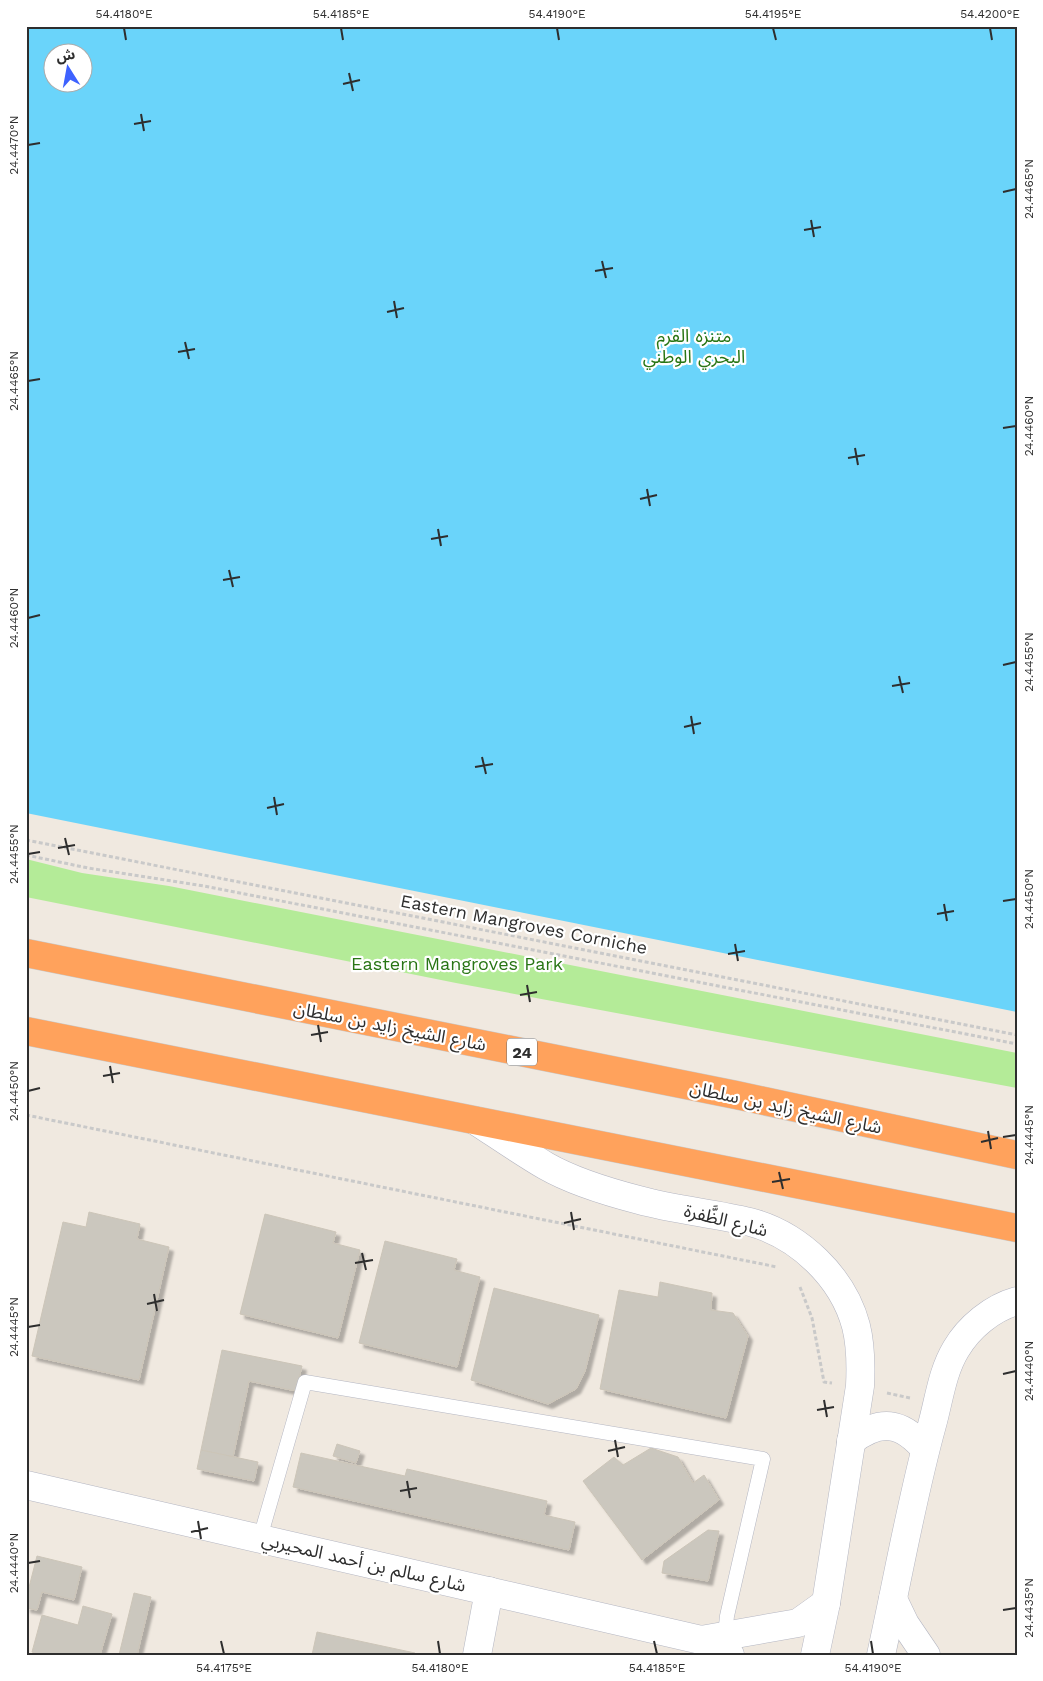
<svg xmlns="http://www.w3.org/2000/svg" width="1043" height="1681" viewBox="0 0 1043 1681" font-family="'Work Sans','Noto Sans Arabic',sans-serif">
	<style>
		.green { fill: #b4eb98 }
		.water { fill: #6ad4fa; fill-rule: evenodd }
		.building { fill: #cbc7be; stroke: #ccc5b8; filter: url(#shadow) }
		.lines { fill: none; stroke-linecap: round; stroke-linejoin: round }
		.lane-casing { stroke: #b4b6c2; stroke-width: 15 }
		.street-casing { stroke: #b4b6c2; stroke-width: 29 }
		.secondary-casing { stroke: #b4b6c2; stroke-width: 29 }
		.highway-casing { stroke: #c9c9c9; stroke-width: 29 }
		.path { stroke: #c9c9c9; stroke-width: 3; stroke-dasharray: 4 2.5; stroke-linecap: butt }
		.lane { stroke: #fff; stroke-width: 14 }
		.street { stroke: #fff; stroke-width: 28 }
		.secondary { stroke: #fff; stroke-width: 28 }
		.highway { stroke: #ffa25c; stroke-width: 28 }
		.ticks { fill: none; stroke: #2e2e2e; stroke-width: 2 }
		.labels { text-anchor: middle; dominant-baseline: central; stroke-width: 4.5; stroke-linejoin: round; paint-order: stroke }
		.shield { fill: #fff; stroke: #6d6d6d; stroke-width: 1 }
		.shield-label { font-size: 16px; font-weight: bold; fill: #2e2e2e }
		.park-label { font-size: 18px; fill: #287514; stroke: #fff }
		.street-label { font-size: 18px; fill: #2e2e2e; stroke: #fff }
		.neatline { fill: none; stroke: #2e2e2e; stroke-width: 2 }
		.ticks-label { font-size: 12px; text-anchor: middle; fill: #2e2e2e }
	</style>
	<defs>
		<filter id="shadow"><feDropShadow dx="4.5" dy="4.5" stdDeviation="1" flood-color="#0004"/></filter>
	</defs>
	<rect width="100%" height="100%" fill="#f0e9e0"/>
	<!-- green -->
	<polygon class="green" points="26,859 82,873 169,886 1017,1053 1017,1088 456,983 26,897"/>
	<!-- water -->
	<path class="water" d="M 26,26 L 1017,26 L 1017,1012 L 26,813 ZM 52,52 L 82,52 L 82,82 L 52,82 Z"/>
	<!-- building -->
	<g class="building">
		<polygon points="89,1212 140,1224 137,1239 169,1247 139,1380 32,1356 63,1222 86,1227"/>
		<polygon points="265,1214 336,1232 333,1243 360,1250 338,1338 240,1314"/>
		<polygon points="385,1241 457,1259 454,1270 480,1277 457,1367 359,1343"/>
		<polygon points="660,1282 712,1293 711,1310 733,1313 748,1336 726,1418 600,1389 619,1290 658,1297"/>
		<polygon points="494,1288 599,1315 585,1371 576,1389 548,1404 471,1380"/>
		<polygon points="222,1350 302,1366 296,1391 249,1381 233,1457 201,1450"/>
		<polygon points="337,1444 360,1451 356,1463 333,1456"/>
		<polygon points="651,1448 678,1457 693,1483 704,1475 719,1500 642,1560 583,1481 614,1457 623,1465"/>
		<polygon points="201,1450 258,1462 254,1481 197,1469"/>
		<polygon points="301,1453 405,1476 407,1469 547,1501 544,1515 575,1522 569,1550 293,1487"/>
		<polygon points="708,1530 719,1531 708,1581 662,1573 664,1561"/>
		<polygon points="37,1556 82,1567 74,1600 42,1592 37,1610 26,1608 26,1599"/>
		<polygon points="134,1593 151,1597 137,1655 119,1655"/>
		<polygon points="83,1606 112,1614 100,1655 40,1655 32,1652 42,1615 78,1625"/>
		<polygon points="317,1632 415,1653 414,1655 312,1655"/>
	</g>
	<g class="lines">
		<defs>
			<polyline id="lane" points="260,1538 305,1382 763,1459 727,1616 725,1635"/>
			<g id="street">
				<polyline points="26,1485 701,1640 730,1655"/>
				<polyline points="701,1640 798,1623 826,1603"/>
				<polyline points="477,1655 489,1591"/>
			</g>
			<g id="secondary">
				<path d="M 476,1121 C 499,1136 522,1152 546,1166 C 574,1182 608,1192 639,1200 C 675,1210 713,1213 750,1222 C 799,1235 843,1277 856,1326 C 861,1346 861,1366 860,1386 L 826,1603 L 815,1655"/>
				<path d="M 851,1441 C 880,1419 901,1421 925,1449"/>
				<polyline points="893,1599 905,1624 926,1655"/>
				<path d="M 881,1655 C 898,1578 911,1501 932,1425 C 939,1400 942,1372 956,1349 C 969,1327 992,1308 1017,1301"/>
			</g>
			<g id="highway">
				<polyline points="26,953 736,1095 1017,1155"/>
				<polyline points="26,1031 1017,1228"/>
			</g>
		</defs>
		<!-- lane casing -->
		<use href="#lane" class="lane-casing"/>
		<!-- street casing -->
		<use href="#street" class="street-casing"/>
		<!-- secondary casing -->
		<use href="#secondary" class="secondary-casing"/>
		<!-- highway casing -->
		<use href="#highway" class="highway-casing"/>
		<!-- path -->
		<g class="path">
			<polyline points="26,840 1017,1035"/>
			<polyline points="26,855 88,868 204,886 1017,1044"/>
			<polyline points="26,1115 777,1267"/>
			<polyline points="800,1287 812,1318 824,1382 832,1383"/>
			<polyline points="887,1393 910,1398"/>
		</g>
		<!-- lane -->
		<use href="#lane" class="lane"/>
		<!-- street -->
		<use href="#street" class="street"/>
		<!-- secondary -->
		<use href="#secondary" class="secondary"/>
		<!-- highway -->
		<use href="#highway" class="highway"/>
	</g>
	<!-- ticks -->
	<path class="ticks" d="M 124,28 L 126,40M 341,28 L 343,40M 557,28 L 559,40M 773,28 L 776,40M 990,28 L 992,40M 349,73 L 353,91M 343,84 L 360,80M 141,114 L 144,131M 134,124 L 151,121M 28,145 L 40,143M 1003,192 L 1016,189M 811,220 L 814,237M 804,230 L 821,227M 602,261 L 606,278M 595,271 L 613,268M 394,301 L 397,318M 387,312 L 404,308M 185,342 L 189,359M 178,352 L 195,349M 28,381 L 40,379M 1003,428 L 1016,426M 855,448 L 858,465M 848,458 L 865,455M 647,489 L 650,506M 640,499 L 657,495M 438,529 L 441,546M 431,539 L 448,536M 229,570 L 233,587M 223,580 L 240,577M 28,618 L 40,615M 1003,665 L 1016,662M 899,676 L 903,693M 892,686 L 910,683M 691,716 L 694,734M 684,727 L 701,723M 482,757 L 486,774M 475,767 L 493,764M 274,797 L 277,815M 267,808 L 284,804M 65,838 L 69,855M 58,848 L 75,845M 28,854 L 40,852M 1003,901 L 1016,899M 944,904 L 947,921M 937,914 L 954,911M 735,944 L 738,961M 728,954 L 745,951M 527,985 L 530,1002M 520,995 L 537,992M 318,1025 L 321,1042M 311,1035 L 328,1032M 110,1066 L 113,1083M 103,1076 L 120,1073M 28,1091 L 40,1088M 988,1131 L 991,1149M 1003,1137 L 1016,1135M 981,1142 L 998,1138M 779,1172 L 783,1189M 772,1182 L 790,1179M 571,1212 L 574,1230M 564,1223 L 581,1219M 362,1253 L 366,1270M 355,1263 L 373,1260M 154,1294 L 157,1311M 147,1304 L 164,1300M 28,1327 L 40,1325M 1003,1374 L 1016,1371M 824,1400 L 827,1417M 817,1410 L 834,1407M 615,1440 L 618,1457M 608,1451 L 625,1447M 407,1481 L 410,1498M 400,1491 L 417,1488M 198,1521 L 201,1539M 191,1532 L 208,1528M 28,1563 L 40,1561M 1003,1610 L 1016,1608M 221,1641 L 224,1654M 438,1641 L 440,1654M 654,1641 L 657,1654M 871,1641 L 873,1654"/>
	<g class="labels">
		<!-- shield labels -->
		<rect class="shield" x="507" y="1038.5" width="30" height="27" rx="4"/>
		<g class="shield-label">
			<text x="522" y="1052">24</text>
		</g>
		<!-- park labels -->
		<g class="park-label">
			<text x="694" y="335">متنزه القرم<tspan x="694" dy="21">البحري الوطني</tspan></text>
			<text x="457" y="963">Eastern Mangroves Park</text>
		</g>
		<!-- street labels -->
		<g class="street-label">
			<text transform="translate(524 924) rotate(11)">Eastern Mangroves Corniche</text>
			<text transform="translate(390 1026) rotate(11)">شارع الشيخ زايد بن سلطان</text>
			<text transform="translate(786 1107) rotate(12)">شارع الشيخ زايد بن سلطان</text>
			<text transform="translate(726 1220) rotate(14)">شارع الظَّفرة</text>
			<text transform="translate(364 1562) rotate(13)">شارع سالم بن أحمد المحيربي</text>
		</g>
	</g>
	<!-- border -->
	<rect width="1043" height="1681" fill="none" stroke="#ffffff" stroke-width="55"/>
	<!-- north arrow -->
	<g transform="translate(68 68) rotate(349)"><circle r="24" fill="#ffffff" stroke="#ababab"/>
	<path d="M0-4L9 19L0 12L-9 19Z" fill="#3e62ff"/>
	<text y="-8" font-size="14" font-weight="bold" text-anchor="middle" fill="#2e2e2e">ش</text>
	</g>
	<rect x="28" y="28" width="988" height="1626" class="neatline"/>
	<g class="ticks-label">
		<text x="124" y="18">54.4180°E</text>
		<text x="341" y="18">54.4185°E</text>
		<text x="557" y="18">54.4190°E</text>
		<text x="773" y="18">54.4195°E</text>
		<text x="990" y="18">54.4200°E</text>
		<text transform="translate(14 145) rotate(-90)" y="4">24.4470°N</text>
		<text transform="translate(1029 189) rotate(-90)" y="4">24.4465°N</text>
		<text transform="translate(14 381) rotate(-90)" y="4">24.4465°N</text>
		<text transform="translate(1029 426) rotate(-90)" y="4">24.4460°N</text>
		<text transform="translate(14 618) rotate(-90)" y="4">24.4460°N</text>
		<text transform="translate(1029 662) rotate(-90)" y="4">24.4455°N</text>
		<text transform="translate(14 854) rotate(-90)" y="4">24.4455°N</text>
		<text transform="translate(1029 899) rotate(-90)" y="4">24.4450°N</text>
		<text transform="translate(14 1091) rotate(-90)" y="4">24.4450°N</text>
		<text transform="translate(1029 1135) rotate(-90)" y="4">24.4445°N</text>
		<text transform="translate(14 1327) rotate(-90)" y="4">24.4445°N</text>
		<text transform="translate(1029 1371) rotate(-90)" y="4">24.4440°N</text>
		<text transform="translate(14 1563) rotate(-90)" y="4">24.4440°N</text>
		<text transform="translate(1029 1608) rotate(-90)" y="4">24.4435°N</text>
		<text x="224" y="1672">54.4175°E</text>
		<text x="440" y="1672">54.4180°E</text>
		<text x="657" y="1672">54.4185°E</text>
		<text x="873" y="1672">54.4190°E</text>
	</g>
</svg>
